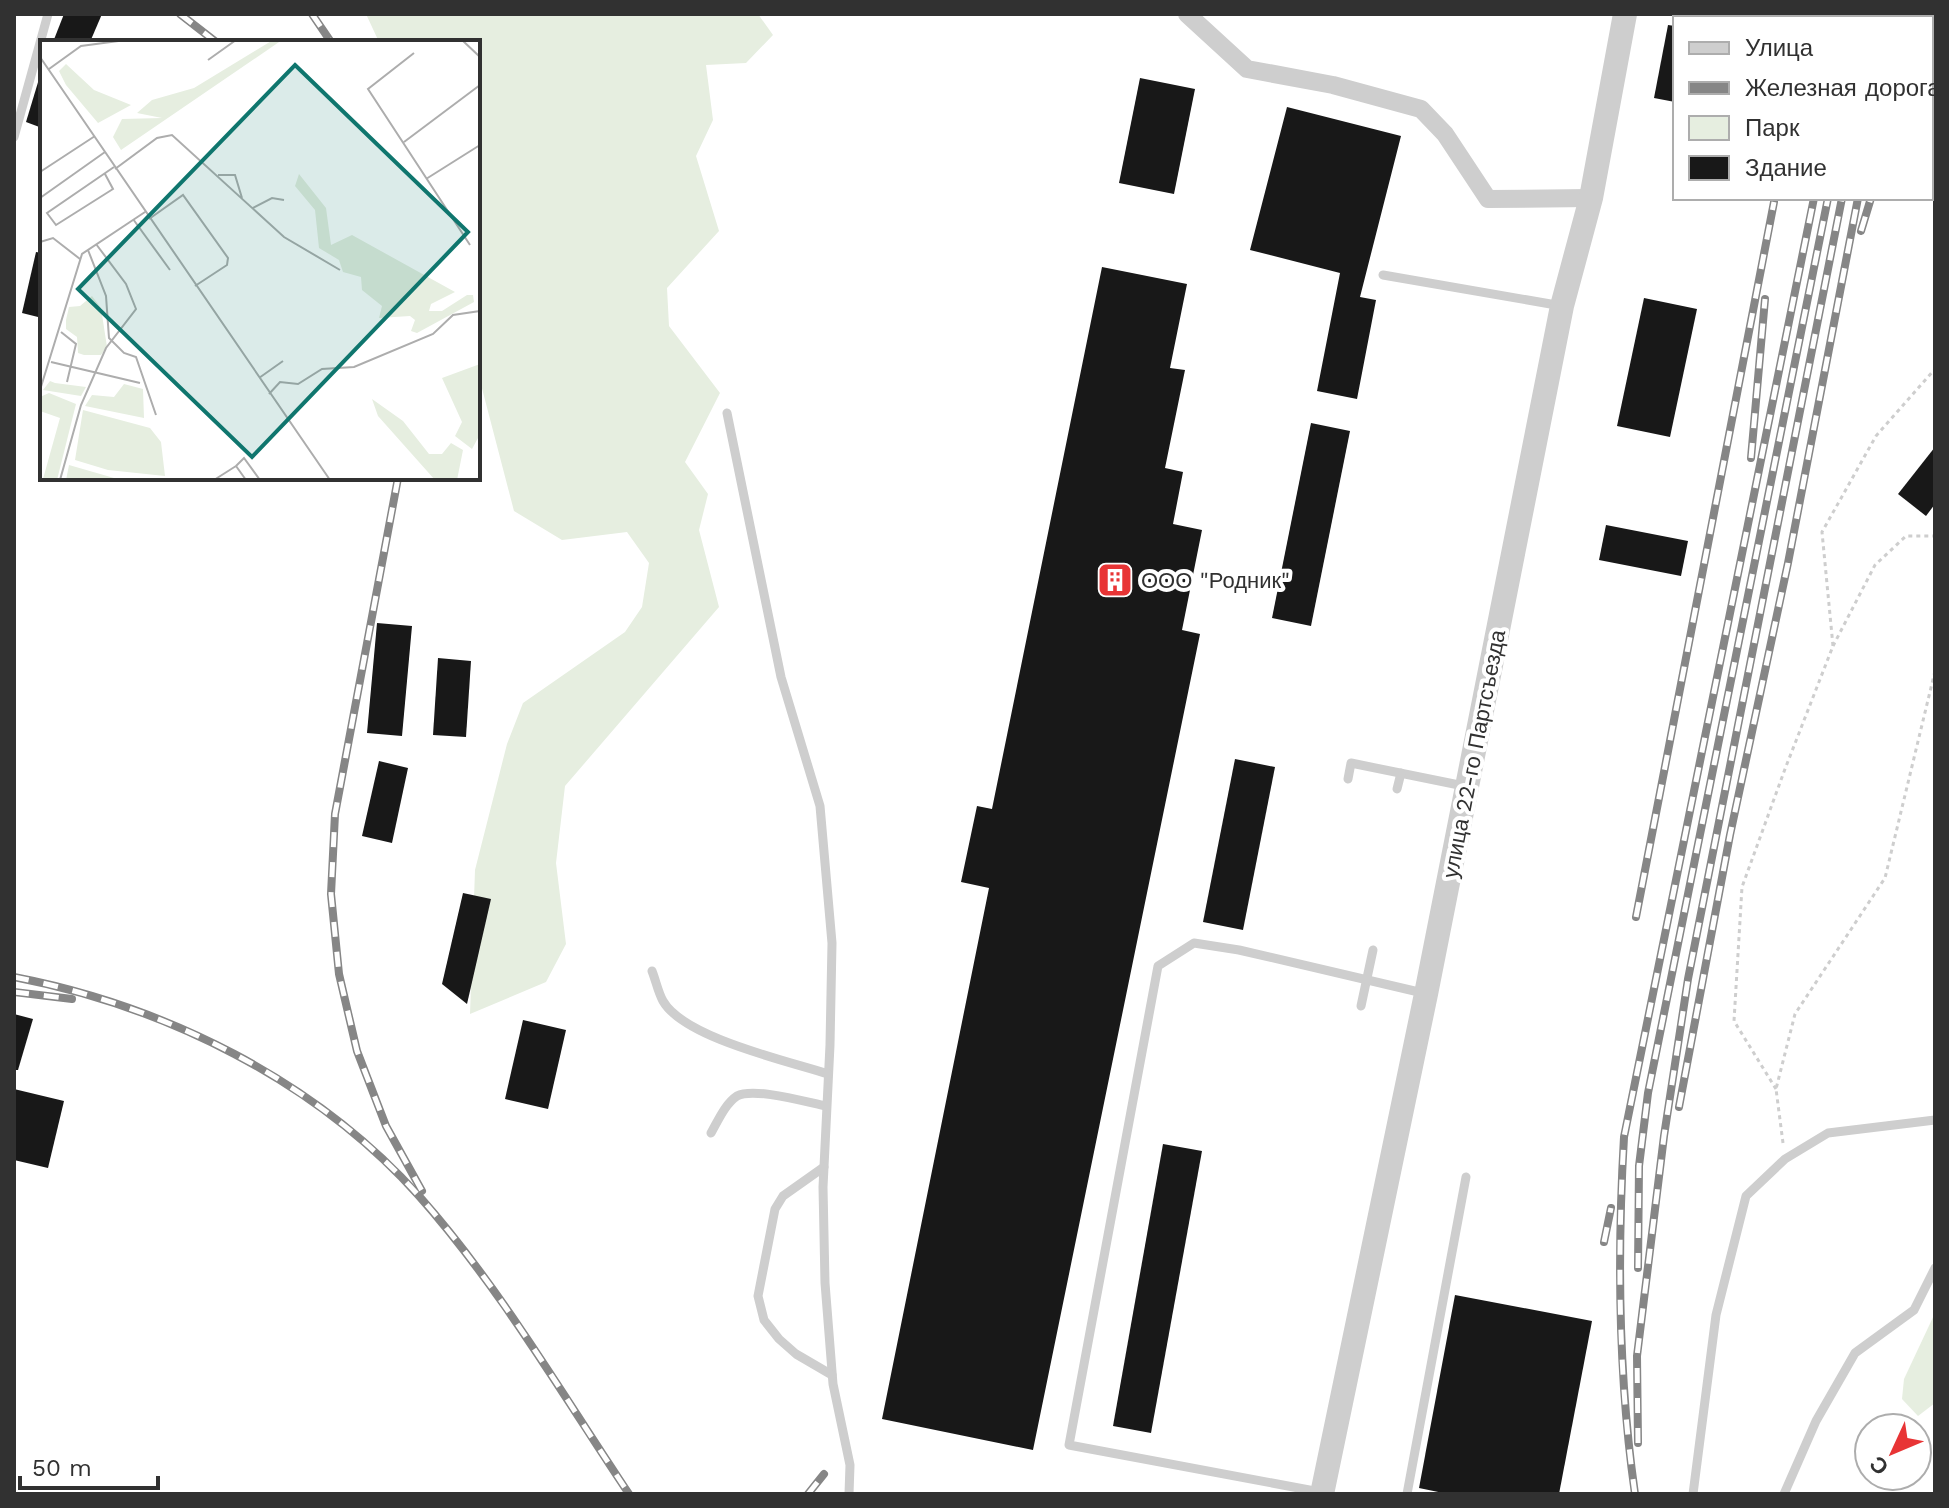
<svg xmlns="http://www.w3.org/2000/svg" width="1949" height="1508" viewBox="0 0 1949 1508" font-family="'Work Sans',sans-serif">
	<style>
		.green { fill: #e6eee0 }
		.building { fill: #181818 }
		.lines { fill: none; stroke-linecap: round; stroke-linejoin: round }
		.path { stroke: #cecece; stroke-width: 3; stroke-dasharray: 4 4; stroke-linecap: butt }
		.service { stroke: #cecece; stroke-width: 9 }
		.minor { stroke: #cecece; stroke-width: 18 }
		.tertiary { stroke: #cecece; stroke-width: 24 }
		.rail-casing { stroke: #868686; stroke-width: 8 }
		.rail { stroke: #fff; stroke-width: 5; stroke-dasharray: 15; stroke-linecap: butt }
		.labels { text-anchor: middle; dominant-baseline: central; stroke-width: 8; stroke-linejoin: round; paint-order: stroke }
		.poi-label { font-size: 22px; fill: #313131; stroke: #fff; text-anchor: start }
		.street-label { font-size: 22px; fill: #313131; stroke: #fff }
		.inset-road { fill: none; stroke: #adadad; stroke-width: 2 }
		.view { fill: #0f766e; fill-opacity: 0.15; stroke: #0f766e; stroke-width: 4 }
		.inset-edge { fill: none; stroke: #313131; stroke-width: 4 }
	</style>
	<rect width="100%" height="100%" fill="#fff"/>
	<!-- green -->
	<g class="green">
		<polygon points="366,14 758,14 773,35 746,63 706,65 713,120 696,156 719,231 667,288 669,326 720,393 685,462 708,494 699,530 719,607 565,786 556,863 566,944 546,982 470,1014 475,870 507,744 523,703 625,632 642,607 649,563 627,532 562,540 514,511 478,373 478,42 379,42"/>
		<polygon points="1935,1313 1935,1403 1918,1416 1902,1399 1904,1379"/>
	</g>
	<!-- building -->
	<g class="building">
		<polygon points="64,14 102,14 90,42 53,42"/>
		<polygon points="1668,25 1675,26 1675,102 1654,98"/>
		<polygon points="42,69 42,128 26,122"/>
		<polygon points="1140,78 1195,89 1174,194 1119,183"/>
		<polygon points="1287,107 1401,136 1360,297 1376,300 1357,399 1317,391 1340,273 1250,250"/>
		<polygon points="36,252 42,253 42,318 22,313"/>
		<polygon points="1102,267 1187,284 1170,368 1185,370 1165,468 1183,472 1173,524 1202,530 1182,630 1200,634 1033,1450 882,1419 989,888 961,882 977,806 992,809"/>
		<polygon points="1644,298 1697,309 1670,437 1617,426"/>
		<polygon points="1311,423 1350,431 1311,626 1272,618"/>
		<polygon points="1935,447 1935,504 1926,516 1898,494"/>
		<polygon points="1606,525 1688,541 1681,576 1599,560"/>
		<polygon points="377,623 412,626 402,736 367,733"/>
		<polygon points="438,658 471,661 466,737 433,735"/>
		<polygon points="1235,759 1275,767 1243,930 1203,922"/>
		<polygon points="379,761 408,768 392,843 362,836"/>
		<polygon points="463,893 491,899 467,1004 442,984"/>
		<polygon points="14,1014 33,1019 18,1070 14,1070"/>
		<polygon points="523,1020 566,1030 548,1109 505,1099"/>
		<polygon points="14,1089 64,1101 48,1168 14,1160"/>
		<polygon points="1163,1144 1202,1151 1151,1433 1113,1426"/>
		<polygon points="1455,1295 1592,1321 1559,1494 1448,1494 1419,1488"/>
	</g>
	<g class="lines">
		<!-- path -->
		<g class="path">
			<polyline points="1833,646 1875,565 1906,536 1935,536"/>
			<polyline points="1776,1089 1734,1021 1742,887 1785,769 1833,646 1822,532 1876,436 1935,369"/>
			<polyline points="1783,1143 1776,1089 1795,1014 1885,878 1935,671"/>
		</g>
		<!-- service -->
		<g class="service">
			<polyline points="14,137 48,14"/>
			<polyline points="1383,275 1562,306"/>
			<polyline points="727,413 781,677 820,806 832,943 830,1045 823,1187 825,1283 833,1384 850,1465 849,1494"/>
			<polyline points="1348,779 1351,763 1464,786"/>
			<polyline points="1397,789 1401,773"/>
			<path d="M 652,971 C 656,981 658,992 663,1001 C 684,1038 788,1061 828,1074"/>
			<polyline points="1361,1006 1373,950"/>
			<path d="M 711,1133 C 718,1121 725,1104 737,1096 C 754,1087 806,1102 826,1106"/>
			<polyline points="824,1167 783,1196 775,1209 758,1296 764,1320 779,1339 796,1354 832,1375"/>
			<polyline points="1320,1492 1069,1445 1158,966 1194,943 1239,950 1423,993"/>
			<polyline points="1407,1494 1466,1177"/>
			<polyline points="1693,1494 1716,1315 1746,1196 1785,1159 1828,1133 1935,1120"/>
			<polyline points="1784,1494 1816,1421 1855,1353 1914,1310 1935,1268"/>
		</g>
		<!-- minor -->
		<polyline class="minor" points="1187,14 1247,69 1333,85 1421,109 1445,134 1488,199 1591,198"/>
		<!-- tertiary -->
		<polyline class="tertiary" points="1322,1494 1426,994 1562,306 1591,198 1625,14"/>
		<defs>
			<g id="rail">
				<polyline points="180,14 216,42"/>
				<polyline points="312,14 331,42"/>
				<polyline points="1814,18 1815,14"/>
				<polyline points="1863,18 1864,14"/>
				<polyline points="1878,18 1879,14"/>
				<polyline points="1893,18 1894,14"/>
				<polyline points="1861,231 1871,198"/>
				<polyline points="1751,458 1765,299"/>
				<polyline points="398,478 335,814 331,894 339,974 357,1051 386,1126 422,1191"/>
				<polyline points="1636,917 1774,202"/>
				<path d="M 14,977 C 165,1006 315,1080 419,1196 C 499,1286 562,1394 629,1494"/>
				<polyline points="14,992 72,999"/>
				<polyline points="1679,1107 1730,835 1788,563 1858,198"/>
				<polyline points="1604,1242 1611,1208"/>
				<polyline points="1638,1268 1639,1166 1648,1093 1828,198"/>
				<polyline points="1638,1443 1637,1356 1664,1136 1688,979 1842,198"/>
				<polyline points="808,1494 824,1474"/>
				<path d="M 1635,1494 C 1618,1375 1617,1257 1624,1137 L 1814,198"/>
			</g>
		</defs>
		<!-- rail casing -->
		<use href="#rail" class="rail-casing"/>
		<!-- rail -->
		<use href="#rail" class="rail"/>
	</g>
	<!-- icons -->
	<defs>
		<symbol id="building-square" viewBox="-11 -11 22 22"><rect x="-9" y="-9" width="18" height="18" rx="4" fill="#e83435" stroke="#fff"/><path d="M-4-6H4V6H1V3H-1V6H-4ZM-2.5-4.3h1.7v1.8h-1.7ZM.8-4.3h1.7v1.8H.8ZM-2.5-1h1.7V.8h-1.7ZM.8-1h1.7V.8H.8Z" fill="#fff"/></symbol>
	</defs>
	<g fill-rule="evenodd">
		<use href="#building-square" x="1095" y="560" width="40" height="40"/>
	</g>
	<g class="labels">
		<!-- poi labels -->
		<g class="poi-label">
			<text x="1141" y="580">ООО "Родник"</text>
		</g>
		<!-- street labels -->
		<g class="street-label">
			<text transform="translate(1474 754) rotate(-79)">улица 22-го Партсъезда</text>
		</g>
	</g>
	<!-- overview -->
	<g transform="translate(40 40)">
		<rect width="440" height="440" fill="#fff"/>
		<path d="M 233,0 L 242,0 L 81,110 L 73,97 L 82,79 L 122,78 L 97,73 L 112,60 L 154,48 ZM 26,24 L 54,50 L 91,65 L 58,83 L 26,45 L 19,31 ZM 259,134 L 286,168 L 291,205 L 312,195 L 415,252 L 391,264 L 389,271 L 402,271 L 427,255 L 433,255 L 434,262 L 377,293 L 371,291 L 375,280 L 370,276 L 339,278 L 342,266 L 322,250 L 321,237 L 303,232 L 299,220 L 279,208 L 275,170 L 255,146 ZM 52,256 L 61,268 L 67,307 L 61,315 L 44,315 L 38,313 L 37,297 L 26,289 L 26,280 L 29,267 L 40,266 ZM 440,324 L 438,398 L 432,409 L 415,396 L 422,382 L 402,338 ZM 10,341 L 15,343 L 46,347 L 41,356 L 3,350 ZM 84,344 L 103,349 L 104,378 L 45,366 L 52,355 L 74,357 ZM 9,353 L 36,364 L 17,440 L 3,439 L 20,378 L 0,371 L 0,357 ZM 332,359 L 363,381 L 389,414 L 402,414 L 411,403 L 423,410 L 417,440 L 395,440 L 338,376 ZM 43,370 L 110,388 L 121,402 L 125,436 L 68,430 L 35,420 ZM 29,425 L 74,438 L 93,440 L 26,440 Z" fill="#e6eee0"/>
		<path class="inset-road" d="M 422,0 L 440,17M 374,13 L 328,49 L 430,205M 0,17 L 290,440M 168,20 L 196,0M 9,29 L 41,6 L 86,0M 364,102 L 440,45M 75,129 L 117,98 L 132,95 L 244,197 L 300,230M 0,132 L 55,96M 65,134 L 73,149 L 16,185 L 7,173 L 74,127M 178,135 L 195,135 L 202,158M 386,139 L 440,105M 0,158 L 65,112M 213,168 L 232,158 L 244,160M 93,179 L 130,230M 109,179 L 143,155 L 188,218 L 187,225 L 155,246M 0,202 L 13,198 L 40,219M 48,210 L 66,256 L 69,298 L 84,313 L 96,317 L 116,375M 21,292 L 36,304 L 27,342M 11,322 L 100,343M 219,338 L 243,321M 0,350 L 42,214 L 105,172M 229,354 L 240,342 L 258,344 L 282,329 L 314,327 L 393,294 L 413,275 L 440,271M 196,426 L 204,418 L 220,440M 20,440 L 41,365 L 66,308 L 96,269 L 86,244 L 56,204M 174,440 L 196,426 L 206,440"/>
		<path class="view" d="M 255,25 L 428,192 L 212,417 L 38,249 Z"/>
		<rect width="440" height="440" class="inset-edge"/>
	</g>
	<!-- border -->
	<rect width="1949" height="1508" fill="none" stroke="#313131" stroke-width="32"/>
	<!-- legend -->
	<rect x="1673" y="16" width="260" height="184" fill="#ffffff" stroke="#adadad" stroke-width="2"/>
	<rect x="1689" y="42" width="40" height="12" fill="#cecece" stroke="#adadad" stroke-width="2"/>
	<text x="1745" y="56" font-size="24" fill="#313131">Улица</text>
	<rect x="1689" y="82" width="40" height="12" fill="#868686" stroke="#adadad" stroke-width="2"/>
	<text x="1745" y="96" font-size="24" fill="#313131">Железная дорога</text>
	<rect x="1689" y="116" width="40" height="24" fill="#e6eee0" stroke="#adadad" stroke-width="2"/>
	<text x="1745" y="136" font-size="24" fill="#313131">Парк</text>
	<rect x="1689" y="156" width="40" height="24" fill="#181818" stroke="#adadad" stroke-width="2"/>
	<text x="1745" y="176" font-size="24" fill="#313131">Здание</text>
	<!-- north arrow -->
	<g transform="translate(1893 1452) rotate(226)"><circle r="38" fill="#ffffff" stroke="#adadad" stroke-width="2"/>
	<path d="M0-6L14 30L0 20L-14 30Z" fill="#e83435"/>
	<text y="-12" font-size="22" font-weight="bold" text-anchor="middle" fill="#313131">С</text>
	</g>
	<!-- scale -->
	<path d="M20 1476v12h138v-12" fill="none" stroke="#313131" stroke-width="4"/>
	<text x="32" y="1476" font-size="24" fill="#313131" stroke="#ffffff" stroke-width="6" paint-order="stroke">50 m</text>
</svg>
